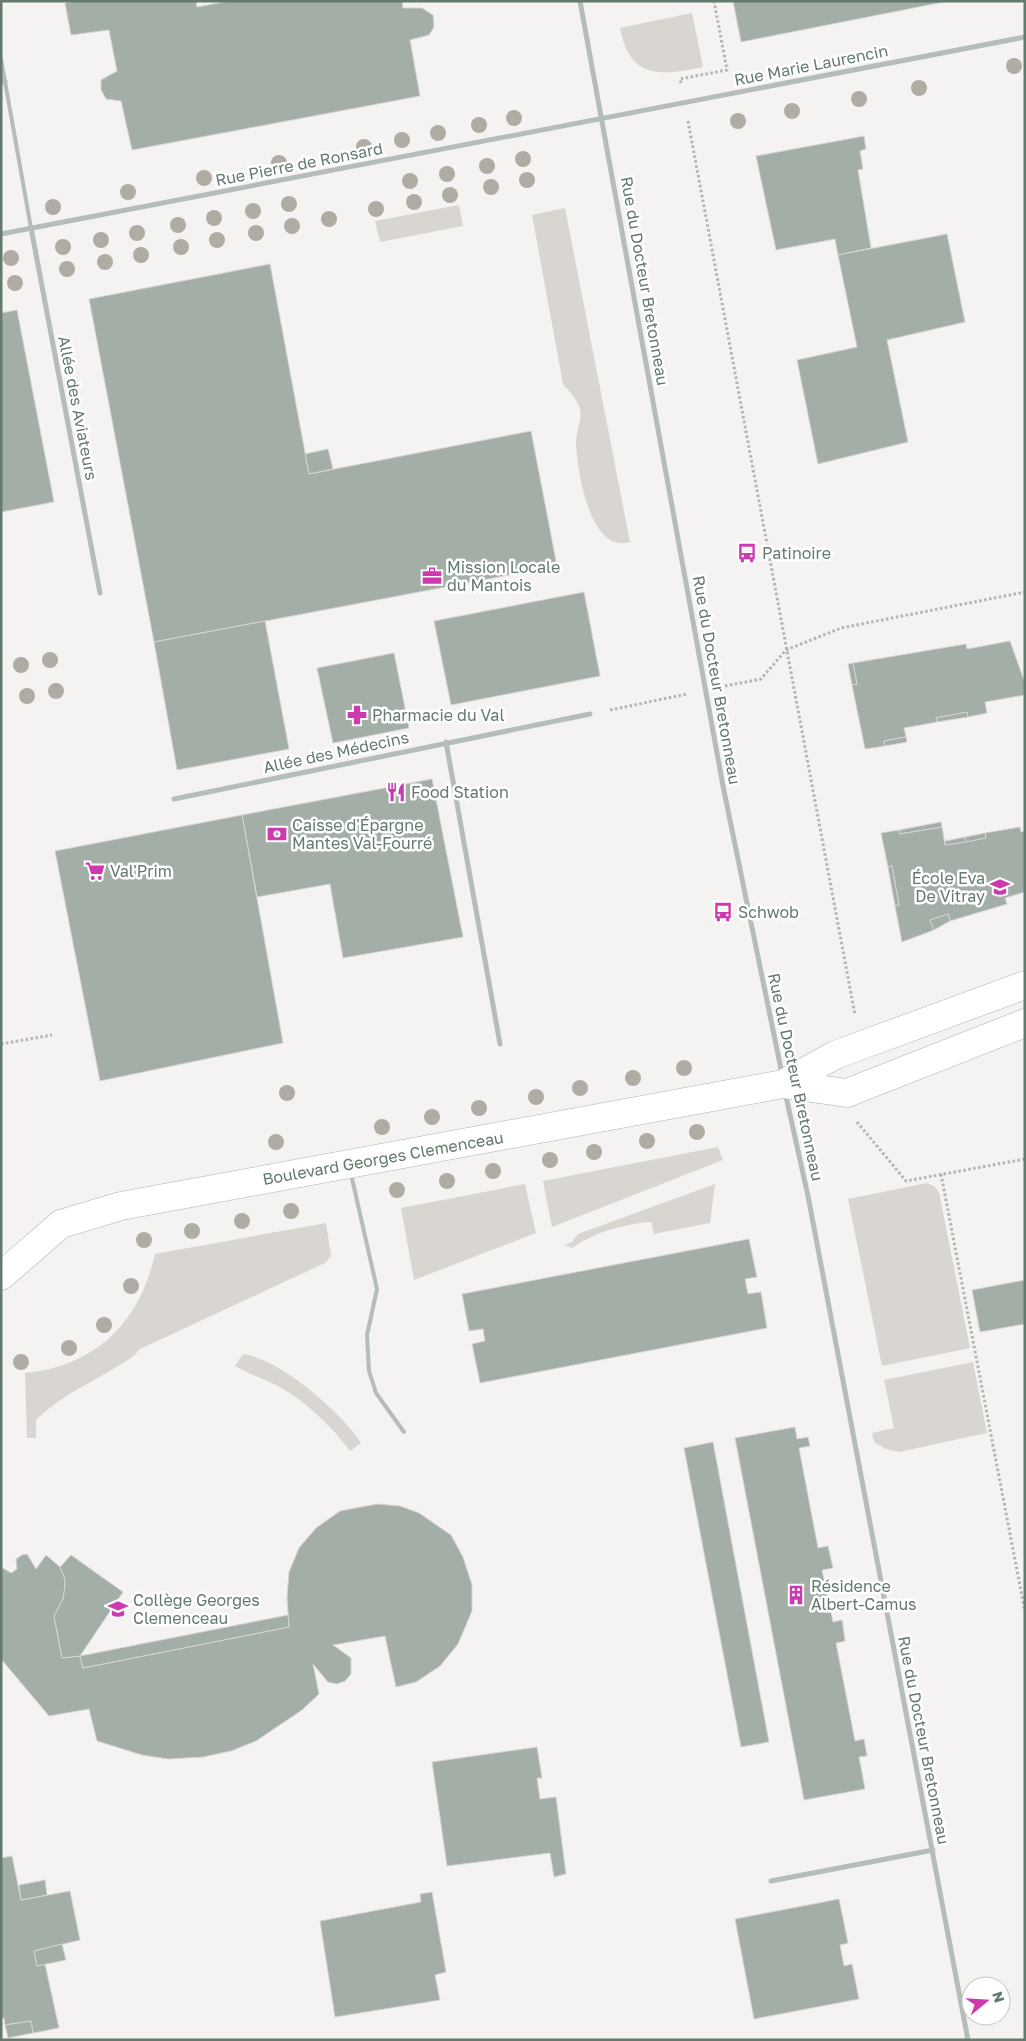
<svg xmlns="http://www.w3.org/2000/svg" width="1026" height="2041" viewBox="0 0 1026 2041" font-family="'Golos Text',sans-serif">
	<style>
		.green { fill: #d9d6d1 }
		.building { fill: #a2aea6; stroke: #d6d4d4 }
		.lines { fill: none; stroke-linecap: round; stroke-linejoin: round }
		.secondary-casing { stroke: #aab4ae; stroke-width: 29 }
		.path { stroke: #b0b6b3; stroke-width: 3; stroke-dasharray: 2.5 2.5; stroke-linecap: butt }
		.lane { stroke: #b5bdb8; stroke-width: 4 }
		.street { stroke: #b5bdb8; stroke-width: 5 }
		.secondary { stroke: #fff; stroke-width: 28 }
		.tree { fill: #b0aca4 }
		.labels { text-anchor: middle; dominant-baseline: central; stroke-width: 5; stroke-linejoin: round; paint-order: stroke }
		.street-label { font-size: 16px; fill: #637a6c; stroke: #fff }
		.poi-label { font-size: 16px; fill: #637a6c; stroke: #fff; text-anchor: start }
	</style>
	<rect width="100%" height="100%" fill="#f5f2f2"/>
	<!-- green -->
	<g class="green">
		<path d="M 692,13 L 703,67 C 660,76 630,80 620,28 Z"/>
		<polygon points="459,205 463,226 380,242 375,221"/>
		<path d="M 565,208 L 630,542 C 590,555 577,470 576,443 C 576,432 582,421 580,409 C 577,399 570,392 563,384 L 532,215 Z"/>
		<polygon points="718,1147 723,1160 552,1227 543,1181"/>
		<polygon points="927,1183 934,1186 939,1192 970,1348 882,1366 848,1199"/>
		<polygon points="525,1184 536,1233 414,1280 401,1208"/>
		<path d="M 715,1184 L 710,1223 L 654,1234 L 651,1222 C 623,1224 595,1232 572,1248 L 564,1245 L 572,1242 L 578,1234 Z"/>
		<path d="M 326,1223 L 331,1256 L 325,1263 L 138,1350 L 136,1354 C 104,1378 65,1391 36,1420 L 36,1438 L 27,1438 L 25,1373 C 96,1366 140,1322 155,1254 Z"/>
		<path d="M 243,1354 C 280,1359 341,1412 361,1443 L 350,1451 C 331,1425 305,1401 278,1386 C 264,1379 249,1374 235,1366 Z"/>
		<polygon points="973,1362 987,1433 899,1452 886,1449 874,1442 872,1433 894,1428 884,1380"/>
	</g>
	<!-- building -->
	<g class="building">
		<polygon points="76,1 196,1 197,7 229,1 402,1 403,8 422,8 433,15 434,27 429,35 410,40 420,96 132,150 121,101 106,99 101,90 101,80 117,71 109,30 71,35 65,3"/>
		<polygon points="733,1 949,1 741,42"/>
		<polygon points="864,136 866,149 860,151 863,169 858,170 871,248 838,255 835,239 776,250 756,156"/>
		<polygon points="947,234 965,322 887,340 908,442 818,464 797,360 857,347 838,255"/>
		<polygon points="270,264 309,474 531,431 557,566 154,642 89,299"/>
		<polygon points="17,310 54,502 1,512 1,313"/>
		<polygon points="328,449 333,469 309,474 305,454"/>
		<polygon points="584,592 600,676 451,705 434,621"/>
		<polygon points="265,621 289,749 177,770 154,642"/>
		<polygon points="1010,641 1025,683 1025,695 985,702 987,713 968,717 967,712 936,718 937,722 904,728 906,737 884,741 885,746 865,749 852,685 857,684 853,663 966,644 967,649"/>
		<polygon points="394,653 409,728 333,743 317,668"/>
		<polygon points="853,663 857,684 852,685 848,664"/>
		<polygon points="967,712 968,717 937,722 936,718"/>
		<polygon points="906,737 907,742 885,746 884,741"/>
		<polygon points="432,779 463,937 343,958 330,884 257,897 242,815"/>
		<polygon points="242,815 283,1043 100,1081 55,851"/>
		<polygon points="941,822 942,827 900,834 899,830"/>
		<polygon points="942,827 945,845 986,838 985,833 1020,827 1021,832 1025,831 1025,892 1005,898 1007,904 950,921 948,914 930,920 934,930 902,942 895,906 899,905 892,866 888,867 881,833 899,830 900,834"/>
		<polygon points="985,833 986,838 966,842 965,837"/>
		<polygon points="965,837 966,842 945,845 945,841"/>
		<polygon points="892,866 899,905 895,906 888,867"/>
		<polygon points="948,914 950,921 934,930 930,920"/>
		<polygon points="749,1239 757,1277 745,1279 748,1294 761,1292 767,1328 480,1383 472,1344 485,1341 483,1329 469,1331 462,1294"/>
		<polygon points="1025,1280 1025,1324 980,1332 972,1290"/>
		<polygon points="795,1427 797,1439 808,1437 810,1446 799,1448 802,1464 818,1548 828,1546 833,1568 822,1570 833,1622 842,1620 843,1626 845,1641 836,1643 855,1741 864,1739 867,1756 859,1757 865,1789 804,1800 735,1438"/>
		<polygon points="713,1442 769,1742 741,1747 684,1448"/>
		<polygon points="377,1504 400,1506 419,1513 451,1535 463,1557 472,1585 472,1611 458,1644 440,1666 416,1682 396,1687 385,1636 333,1645 351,1658 351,1674 345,1681 337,1684 328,1682 313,1664 319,1694 302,1710 256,1741 231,1751 203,1757 168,1759 142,1755 97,1741 89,1709 49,1716 1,1659 1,1567 11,1573 17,1569 16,1559 22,1555 27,1554 36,1569 46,1555 60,1567 65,1579 65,1586 63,1599 54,1616 62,1658 80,1656 83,1668 289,1627 287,1597 289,1572 299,1548 316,1528 340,1511"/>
		<polygon points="71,1555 123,1592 80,1656 62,1658 54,1616 63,1599 65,1586 65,1579 60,1567"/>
		<polygon points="288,1615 289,1627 83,1668 80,1656"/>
		<polygon points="537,1747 542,1778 537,1778 540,1799 556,1797 566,1874 554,1877 550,1853 447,1866 432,1762"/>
		<polygon points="12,1856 21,1900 70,1891 80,1940 34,1951 37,1966 45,1964 59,2028 33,2033 31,2021 5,2025 4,2018 1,2019 1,1858"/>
		<polygon points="45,1880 47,1895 21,1900 19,1885"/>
		<polygon points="432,1892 446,1972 435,1975 440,2000 335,2017 320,1921 421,1902 420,1894"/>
		<polygon points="839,1899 848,1943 840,1945 844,1966 852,1964 859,1999 754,2019 735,1919"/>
		<polygon points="62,1944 66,1960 37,1966 34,1951"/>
		<polygon points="31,2021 33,2033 8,2038 5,2025"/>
	</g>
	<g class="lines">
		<defs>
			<g id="secondary">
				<polyline points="783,1084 835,1055 1025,985"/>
				<polyline points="1,1276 61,1224 121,1206 783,1084 847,1093 1025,1023"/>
			</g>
		</defs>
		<!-- secondary casing -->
		<use href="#secondary" class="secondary-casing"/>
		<!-- path -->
		<g class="path">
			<polyline points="681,83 680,79 727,70 714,1"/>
			<polyline points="688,121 855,1015"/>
			<polyline points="725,686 761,679 786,650 841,628 1025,592"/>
			<polyline points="610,710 687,694"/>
			<polyline points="1,1044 52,1035"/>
			<polyline points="857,1122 906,1181 1025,1159"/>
			<polyline points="941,1174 1025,1612"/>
		</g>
		<!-- lane -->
		<g class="lane">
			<polyline points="1,59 31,228"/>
			<polyline points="351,1174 377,1289 367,1335 369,1371 376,1393 404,1432"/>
		</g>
		<!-- street -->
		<g class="street">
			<polyline points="580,1 723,786 782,1074"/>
			<polyline points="1,81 5,81"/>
			<polyline points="31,228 100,593"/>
			<polyline points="1,234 1025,37"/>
			<polyline points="446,742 500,1044"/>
			<polyline points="174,799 590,714"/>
			<polyline points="785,1092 808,1196 968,2040"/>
			<polyline points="771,1881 933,1850"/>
		</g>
		<!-- secondary -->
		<use href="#secondary" class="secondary"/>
	</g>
	<!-- trees -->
	<g class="tree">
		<circle cx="1014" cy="66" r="8"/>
		<circle cx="919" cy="88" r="8"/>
		<circle cx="859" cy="99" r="8"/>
		<circle cx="792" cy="111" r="8"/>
		<circle cx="514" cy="118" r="8"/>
		<circle cx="738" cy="121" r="8"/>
		<circle cx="479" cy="125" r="8"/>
		<circle cx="438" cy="133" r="8"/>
		<circle cx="402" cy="140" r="8"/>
		<circle cx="364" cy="147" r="8"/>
		<circle cx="523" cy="159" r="8"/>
		<circle cx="279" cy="163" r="8"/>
		<circle cx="487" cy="166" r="8"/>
		<circle cx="447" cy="174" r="8"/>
		<circle cx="204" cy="178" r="8"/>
		<circle cx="527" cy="180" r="8"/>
		<circle cx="410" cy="181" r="8"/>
		<circle cx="491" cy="187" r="8"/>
		<circle cx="128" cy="192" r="8"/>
		<circle cx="450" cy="195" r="8"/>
		<circle cx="414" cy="202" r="8"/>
		<circle cx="289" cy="204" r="8"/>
		<circle cx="53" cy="207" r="8"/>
		<circle cx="376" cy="209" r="8"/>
		<circle cx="253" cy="211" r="8"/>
		<circle cx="214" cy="218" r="8"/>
		<circle cx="329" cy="219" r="8"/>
		<circle cx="178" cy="225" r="8"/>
		<circle cx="292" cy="226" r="8"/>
		<circle cx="137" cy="233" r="8"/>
		<circle cx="256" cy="233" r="8"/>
		<circle cx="101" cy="240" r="8"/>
		<circle cx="217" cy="240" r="8"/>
		<circle cx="63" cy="247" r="8"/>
		<circle cx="181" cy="247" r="8"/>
		<circle cx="141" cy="255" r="8"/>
		<circle cx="11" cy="258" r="8"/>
		<circle cx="105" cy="262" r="8"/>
		<circle cx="67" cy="269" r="8"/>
		<circle cx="15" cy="283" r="8"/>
		<circle cx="50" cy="660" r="8"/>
		<circle cx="21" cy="665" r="8"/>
		<circle cx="56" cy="691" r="8"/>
		<circle cx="27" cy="696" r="8"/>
		<circle cx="684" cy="1068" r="8"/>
		<circle cx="633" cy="1078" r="8"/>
		<circle cx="580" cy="1088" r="8"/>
		<circle cx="287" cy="1093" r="8"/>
		<circle cx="536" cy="1097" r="8"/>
		<circle cx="479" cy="1108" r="8"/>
		<circle cx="432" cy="1117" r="8"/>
		<circle cx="382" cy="1127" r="8"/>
		<circle cx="697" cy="1132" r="8"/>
		<circle cx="647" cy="1141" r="8"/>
		<circle cx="276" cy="1142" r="8"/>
		<circle cx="594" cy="1152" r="8"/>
		<circle cx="550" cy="1160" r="8"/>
		<circle cx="493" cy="1171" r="8"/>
		<circle cx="447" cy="1181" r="8"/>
		<circle cx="397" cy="1190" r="8"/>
		<circle cx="291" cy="1211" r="8"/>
		<circle cx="242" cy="1221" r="8"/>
		<circle cx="192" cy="1231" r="8"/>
		<circle cx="144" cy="1240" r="8"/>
		<circle cx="131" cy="1286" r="8"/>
		<circle cx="104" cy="1325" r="8"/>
		<circle cx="69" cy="1348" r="8"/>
		<circle cx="21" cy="1362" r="8"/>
	</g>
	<!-- icons -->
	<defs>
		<symbol id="bus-bare" viewBox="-9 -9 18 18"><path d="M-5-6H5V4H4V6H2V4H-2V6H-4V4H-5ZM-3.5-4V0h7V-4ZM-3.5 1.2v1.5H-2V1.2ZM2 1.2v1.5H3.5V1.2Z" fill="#cd39af" stroke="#fff" stroke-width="2.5" paint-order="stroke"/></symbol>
		<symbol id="office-bare" viewBox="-9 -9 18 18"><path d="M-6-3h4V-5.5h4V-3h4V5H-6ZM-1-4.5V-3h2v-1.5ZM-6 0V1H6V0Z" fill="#cd39af" stroke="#fff" stroke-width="2.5" paint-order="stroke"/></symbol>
		<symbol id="pharmacy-bare" viewBox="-9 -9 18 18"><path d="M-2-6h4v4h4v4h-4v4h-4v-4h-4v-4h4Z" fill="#cd39af" stroke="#fff" stroke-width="2.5" paint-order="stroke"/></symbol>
		<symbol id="restaurant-bare" viewBox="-9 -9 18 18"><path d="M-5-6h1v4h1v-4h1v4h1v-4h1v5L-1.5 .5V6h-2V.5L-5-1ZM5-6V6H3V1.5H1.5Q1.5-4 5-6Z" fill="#cd39af" stroke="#fff" stroke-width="2.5" paint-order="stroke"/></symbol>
		<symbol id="bank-bare" viewBox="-9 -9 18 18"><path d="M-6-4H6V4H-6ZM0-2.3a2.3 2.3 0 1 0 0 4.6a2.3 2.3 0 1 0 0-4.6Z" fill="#cd39af" stroke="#fff" stroke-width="2.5" paint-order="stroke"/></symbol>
		<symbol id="supermarket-bare" viewBox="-9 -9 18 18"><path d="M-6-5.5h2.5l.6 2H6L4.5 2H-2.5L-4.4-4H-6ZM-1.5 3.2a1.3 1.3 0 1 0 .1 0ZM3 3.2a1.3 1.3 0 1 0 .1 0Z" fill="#cd39af" stroke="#fff" stroke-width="2.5" paint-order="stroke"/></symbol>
		<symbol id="school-bare" viewBox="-9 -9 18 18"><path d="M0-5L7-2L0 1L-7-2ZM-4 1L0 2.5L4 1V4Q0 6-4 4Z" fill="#cd39af" stroke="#fff" stroke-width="2.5" paint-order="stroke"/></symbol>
		<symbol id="building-bare" viewBox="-9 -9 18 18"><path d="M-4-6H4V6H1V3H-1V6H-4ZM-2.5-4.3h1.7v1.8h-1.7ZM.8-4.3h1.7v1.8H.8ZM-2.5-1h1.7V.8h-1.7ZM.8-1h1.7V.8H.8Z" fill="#cd39af" stroke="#fff" stroke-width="2.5" paint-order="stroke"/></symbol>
	</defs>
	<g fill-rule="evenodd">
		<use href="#bus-bare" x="733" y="539" width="28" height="28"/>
		<use href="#office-bare" x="418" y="562" width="28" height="28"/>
		<use href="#pharmacy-bare" x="343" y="701" width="28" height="28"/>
		<use href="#restaurant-bare" x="382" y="778" width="28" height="28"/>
		<use href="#bank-bare" x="263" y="820" width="28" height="28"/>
		<use href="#supermarket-bare" x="81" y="857" width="28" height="28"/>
		<use href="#school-bare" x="986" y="873" width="28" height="28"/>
		<use href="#bus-bare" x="709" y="898" width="28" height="28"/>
		<use href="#building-bare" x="782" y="1581" width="28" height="28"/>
		<use href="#school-bare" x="104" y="1595" width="28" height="28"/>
	</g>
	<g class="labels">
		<!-- street labels -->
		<g class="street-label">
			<text transform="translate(811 65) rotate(-11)">Rue Marie Laurencin</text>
			<text transform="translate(299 164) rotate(-11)">Rue Pierre de Ronsard</text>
			<text transform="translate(645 281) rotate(80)">Rue du Docteur Bretonneau</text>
			<text transform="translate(78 408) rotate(79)">Allée des Aviateurs</text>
			<text transform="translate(717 680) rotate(80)">Rue du Docteur Bretonneau</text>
			<text transform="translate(336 752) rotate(-12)">Allée des Médecins</text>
			<text transform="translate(796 1077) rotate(78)">Rue du Docteur Bretonneau</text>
			<text transform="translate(383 1158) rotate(-10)">Boulevard Georges Clemenceau</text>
			<text transform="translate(924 1740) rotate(79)">Rue du Docteur Bretonneau</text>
		</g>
		<!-- poi labels -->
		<g class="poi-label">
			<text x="762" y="553">Patinoire</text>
			<text x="447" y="567">Mission Locale<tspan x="447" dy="18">du Mantois</tspan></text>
			<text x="372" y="715">Pharmacie du Val</text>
			<text x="411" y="792">Food Station</text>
			<text x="292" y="825">Caisse d'Épargne<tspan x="292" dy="18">Mantes Val-Fourré</tspan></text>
			<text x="110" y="871">Val'Prim</text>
			<text x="985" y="878" text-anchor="end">École Eva<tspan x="985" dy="18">De Vitray</tspan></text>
			<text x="738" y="912">Schwob</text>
			<text x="811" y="1586">Résidence<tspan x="811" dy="18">Albert-Camus</tspan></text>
			<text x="133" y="1600">Collège Georges<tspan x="133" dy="18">Clemenceau</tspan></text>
		</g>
	</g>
	<!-- border -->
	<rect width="1026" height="2041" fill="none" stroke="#637a6c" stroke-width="5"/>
	<!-- north arrow -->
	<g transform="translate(986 2001) rotate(72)"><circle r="24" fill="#ffffff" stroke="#c1cac4"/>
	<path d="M0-4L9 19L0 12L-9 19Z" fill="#cd39af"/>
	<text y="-8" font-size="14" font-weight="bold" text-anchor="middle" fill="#637a6c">N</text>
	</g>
</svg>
